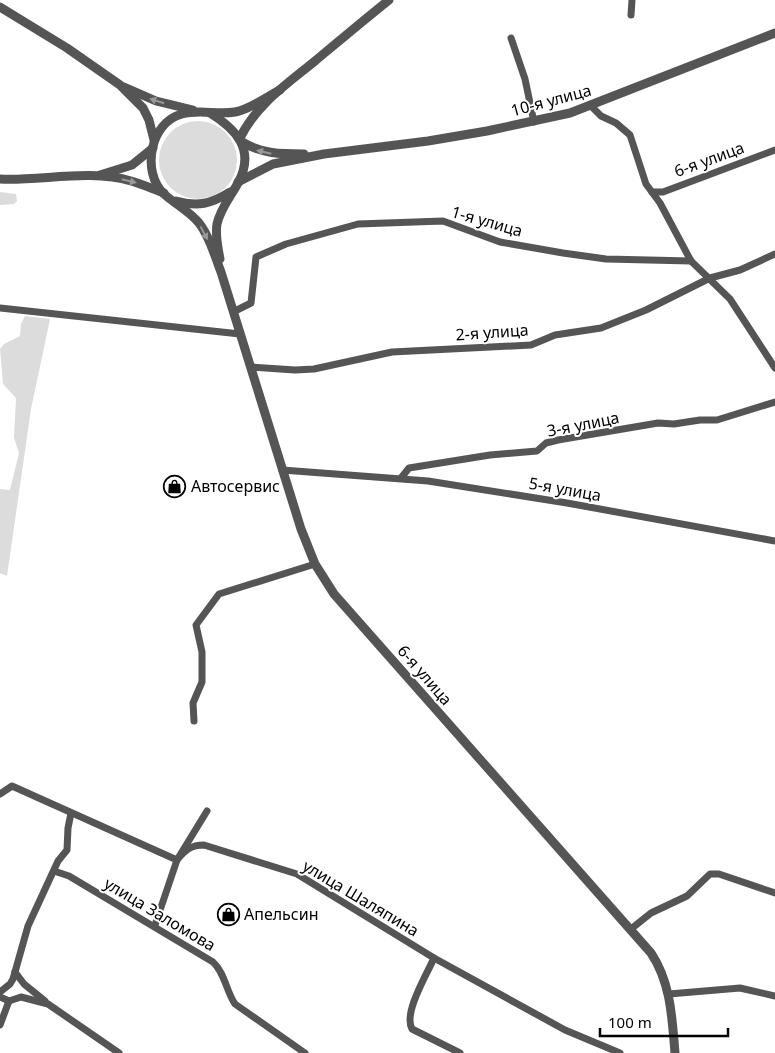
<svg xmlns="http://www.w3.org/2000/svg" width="775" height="1053" viewBox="0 0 775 1053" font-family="'Noto Sans',sans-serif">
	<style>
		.green { fill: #dcdcdc }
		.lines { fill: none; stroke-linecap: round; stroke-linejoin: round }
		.minor { stroke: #555; stroke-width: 7 }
		.tertiary { stroke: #555; stroke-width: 9 }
		.oneway { fill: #999 }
		.labels { text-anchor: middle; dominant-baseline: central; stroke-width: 4; stroke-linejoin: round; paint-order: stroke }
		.street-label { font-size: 16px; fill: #000; stroke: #fff }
		.poi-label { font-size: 16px; fill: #000; stroke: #fff; text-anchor: start }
	</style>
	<rect width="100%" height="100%" fill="#fff"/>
	<!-- green -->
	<g class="green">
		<circle cx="198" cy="160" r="39"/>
		<polygon points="0,192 16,194 17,201 14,204 0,205"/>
		<polygon points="25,316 50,319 31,409 7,576 0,573 0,489 10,490 19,453 14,438 16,398 3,384 0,349 4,344 20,336 21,324"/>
	</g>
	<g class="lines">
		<!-- minor -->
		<g class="minor">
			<polyline points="631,15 632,0"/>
			<polyline points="511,38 525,79 534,122"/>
			<polyline points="591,106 601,116 616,123 630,135 646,184 660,203 691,261 730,299 775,368"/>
			<polyline points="652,192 663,192 775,150"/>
			<polyline points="0,308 240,334"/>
			<polyline points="233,312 251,303 256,257 286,244 358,224 443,221 500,242 563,253 606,259 691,261"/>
			<polyline points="251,367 295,370 314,369 392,352 531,345 555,335 601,328 646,310 710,278 740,270 775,254"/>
			<polyline points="282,470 428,481 567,503 775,541"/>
			<polyline points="401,478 409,468 490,455 537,451 546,443 558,440 658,423 674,424 700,420 717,420 775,402"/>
			<polyline points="194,721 193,703 202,682 202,652 196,625 219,594 315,564"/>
			<path d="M 0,794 L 12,786 L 177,860 C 185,850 191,845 204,845 L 297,874 L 434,958 L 565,1030 L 620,1053"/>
			<path d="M 54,871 L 69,876 L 213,962 C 225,973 226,991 235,1004 L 305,1053"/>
			<polyline points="155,925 177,860 207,811"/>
			<polyline points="631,929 651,913 687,896 710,874 719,874 775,893"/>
			<path d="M 434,958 C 427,974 403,1013 412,1029 L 460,1053"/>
			<polyline points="15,972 24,984 45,1001"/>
			<polyline points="0,992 10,984 13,979 28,926 58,861 67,850 68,828 71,813"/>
			<polyline points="669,994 740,988 775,996"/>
			<polyline points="0,997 9,1001 21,997 48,1004 119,1053"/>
			<polyline points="0,1025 9,1001"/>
		</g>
		<!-- tertiary -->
		<g class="tertiary">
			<polyline points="0,7 67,48 120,85 143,108 149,120 154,140"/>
			<polyline points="124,87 156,101 193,110"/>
			<path d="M 280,90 C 266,97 251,109 235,112 C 217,115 199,109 182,114 C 150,122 141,172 164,194 C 175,204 189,211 199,223 C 210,237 215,257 221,272 L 301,529 L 315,564 L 334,594 L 651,953 C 671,983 672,1018 675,1053"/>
			<path d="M 210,113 C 236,129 256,150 238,183 C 231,196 220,209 217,224 C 215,236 218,248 220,259"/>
			<path d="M 240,138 C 256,105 287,84 315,61 C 339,41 364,20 389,0"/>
			<path d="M 242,142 C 263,154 280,154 304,154"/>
			<polyline points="100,175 132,165 153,148"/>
			<path d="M 0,179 C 42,181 90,169 131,181 C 142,184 153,189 164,193"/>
			<polyline points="238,182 273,164 324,154 428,141 487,131 570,113 775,33"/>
			<path d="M 176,201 C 198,207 211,204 230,192"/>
		</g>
	</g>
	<!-- one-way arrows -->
	<defs><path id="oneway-solid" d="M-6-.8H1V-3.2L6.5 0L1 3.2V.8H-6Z" transform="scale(1.25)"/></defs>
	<g class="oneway">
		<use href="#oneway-solid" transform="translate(157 101) rotate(-162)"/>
		<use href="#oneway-solid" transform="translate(264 152) rotate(-167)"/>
		<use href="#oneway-solid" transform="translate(129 181) rotate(13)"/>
		<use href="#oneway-solid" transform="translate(204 233) rotate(62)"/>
	</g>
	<!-- icons -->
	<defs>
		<symbol id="shop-ring" viewBox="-11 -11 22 22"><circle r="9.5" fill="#fff" stroke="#000" stroke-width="1.5"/><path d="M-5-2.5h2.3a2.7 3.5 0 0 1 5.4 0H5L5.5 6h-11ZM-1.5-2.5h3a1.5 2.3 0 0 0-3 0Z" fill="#000"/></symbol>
	</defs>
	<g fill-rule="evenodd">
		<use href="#shop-ring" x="162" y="474" width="25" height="25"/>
		<use href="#shop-ring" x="216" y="902" width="25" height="25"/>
	</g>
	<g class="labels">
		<!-- street labels -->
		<g class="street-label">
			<text transform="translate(551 100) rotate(-15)">10-я улица</text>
			<text transform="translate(709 159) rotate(-20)">6-я улица</text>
			<text transform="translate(487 221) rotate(16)">1-я улица</text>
			<text transform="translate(492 332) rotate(-4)">2-я улица</text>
			<text transform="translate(583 424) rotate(-11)">3-я улица</text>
			<text transform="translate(565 489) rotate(10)">5-я улица</text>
			<text transform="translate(425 675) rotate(49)">6-я улица</text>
			<text transform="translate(361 898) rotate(31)">улица Шаляпина</text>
			<text transform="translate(160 914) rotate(31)">улица Заломова</text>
		</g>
		<!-- poi labels -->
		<g class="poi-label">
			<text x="191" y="486">Автосервис</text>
			<text x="244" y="914">Апельсин</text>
		</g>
	</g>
	<!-- scale -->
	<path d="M600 1028v8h128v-8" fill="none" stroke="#000000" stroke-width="2.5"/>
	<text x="608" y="1028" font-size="15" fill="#000000" stroke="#ffffff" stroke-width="4" paint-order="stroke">100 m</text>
</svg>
